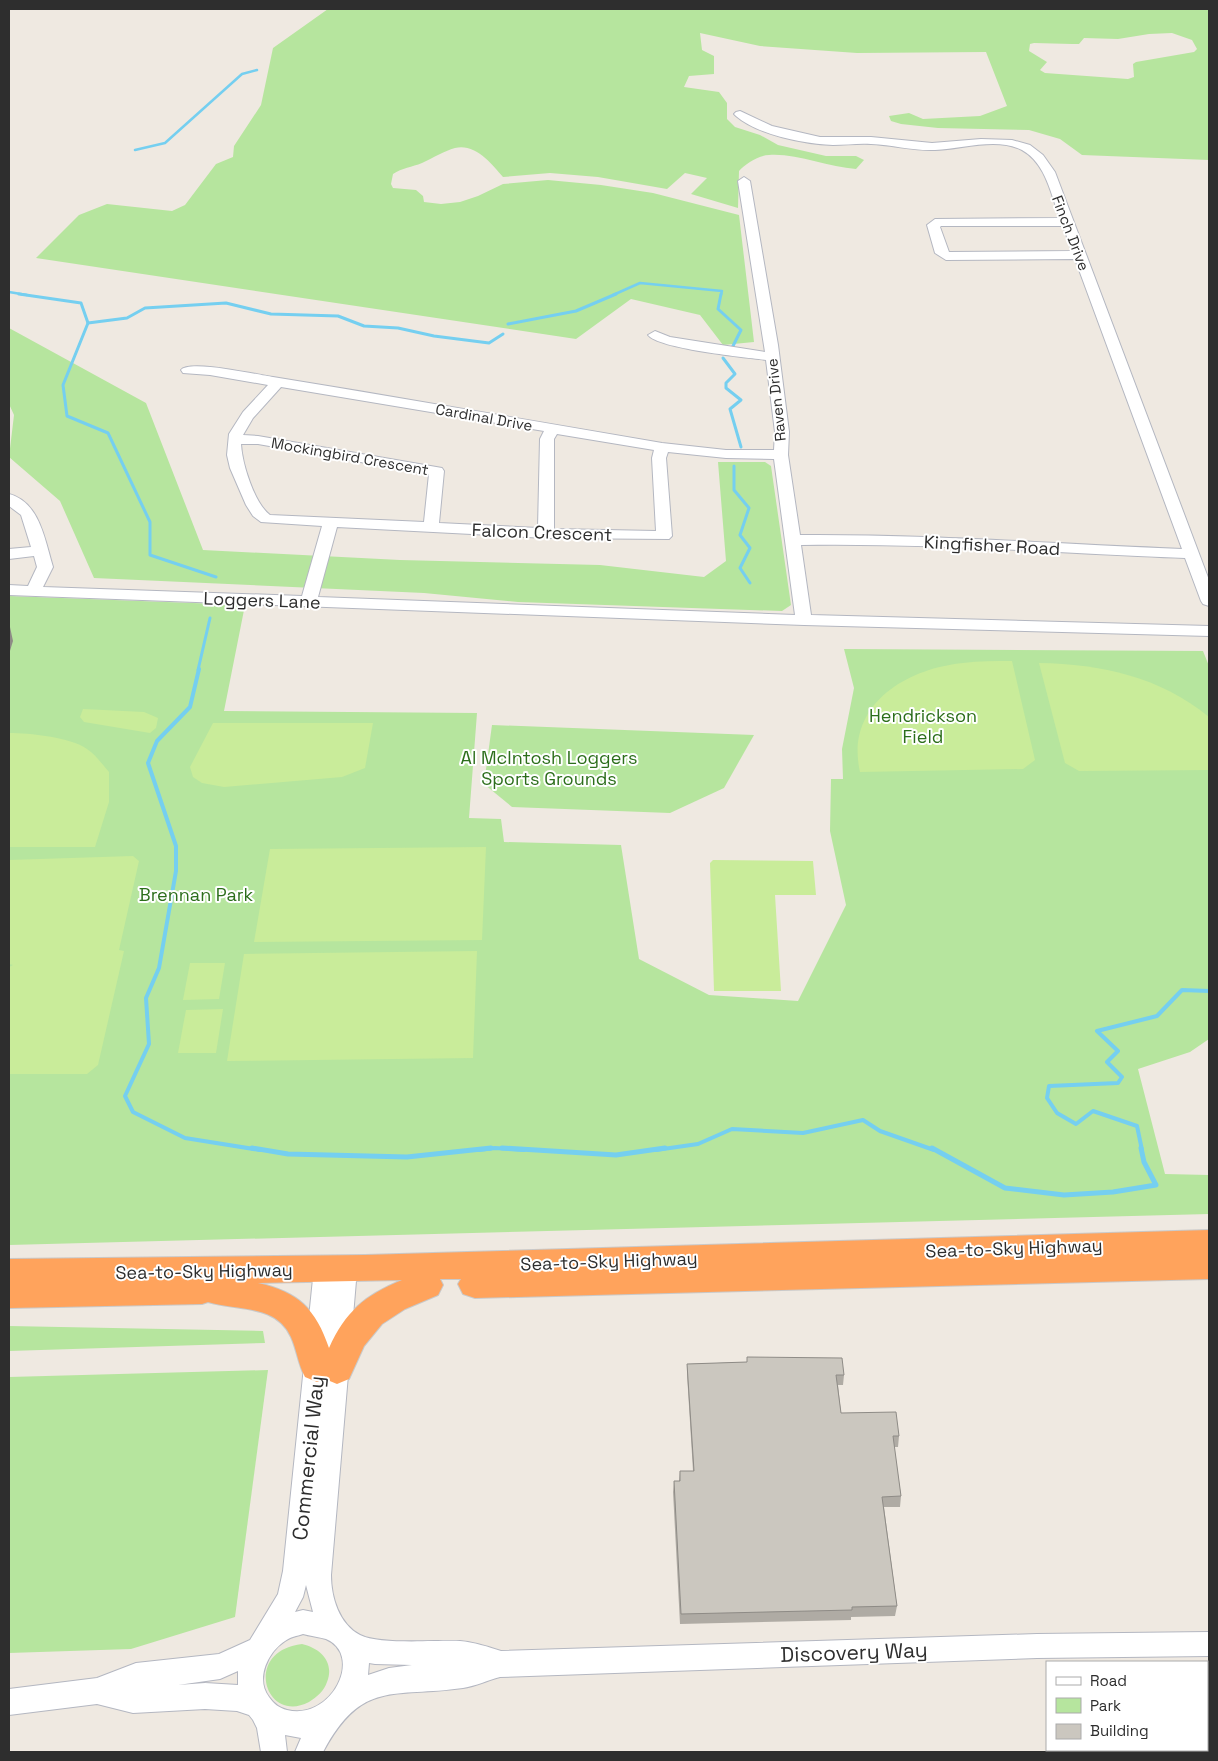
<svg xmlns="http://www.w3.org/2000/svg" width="1218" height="1761" viewBox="0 0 1218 1761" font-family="'Space Grotesk',sans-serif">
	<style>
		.green { fill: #b6e59e; fill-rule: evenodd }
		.pitch { fill: #c9ec9a }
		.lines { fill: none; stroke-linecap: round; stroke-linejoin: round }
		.stream-far3 { stroke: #75cff0; stroke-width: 2.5 }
		.stream-far2 { stroke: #75cff0; stroke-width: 3 }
		.stream-far1 { stroke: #75cff0; stroke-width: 4 }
		.stream { stroke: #75cff0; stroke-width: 5 }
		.minor-casing { stroke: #b4b7c1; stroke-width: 2 }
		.highway-casing { stroke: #c9c9c9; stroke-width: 2 }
		.minor { fill: #fff; fill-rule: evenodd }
		.highway { fill: #ffa35c; fill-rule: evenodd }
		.wall { fill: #afaba4 }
		.shaded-wall { fill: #8e8b86 }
		.building { fill: #cbc7bf; stroke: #8e8b86 }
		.labels { text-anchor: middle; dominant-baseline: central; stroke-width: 4; stroke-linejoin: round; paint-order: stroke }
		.far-street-label { font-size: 15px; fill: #2e2e2e; stroke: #fff }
		.street-label { font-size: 18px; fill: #2e2e2e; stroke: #fff }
		.park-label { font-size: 18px; fill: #2c6e1b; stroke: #fff }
		.near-street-label { font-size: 21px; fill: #2e2e2e; stroke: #fff }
	</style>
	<rect width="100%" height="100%" fill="#efe9e1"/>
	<!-- green -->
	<g class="green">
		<path d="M 328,9 L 1209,9 L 1209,160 L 1082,155 L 1060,139 L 1029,130 L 938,128 L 901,124 L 891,121 L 889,116 L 909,113 L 923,119 L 980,116 L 1007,106 L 986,52 L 857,53 L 760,46 L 700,33 L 702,50 L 714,56 L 714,74 L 689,76 L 684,87 L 719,92 L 727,103 L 727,119 L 735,127 L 760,135 L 778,145 L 826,156 L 856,156 L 864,160 L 856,169 C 828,167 796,153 769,155 C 759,155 745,164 739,171 L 738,208 L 691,194 L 707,178 L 685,173 L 667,189 L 598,177 L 550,173 L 503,177 C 492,164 475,143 455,148 C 444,151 433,158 422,163 C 412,167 402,168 393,174 L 391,184 L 393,188 L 416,190 L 423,196 L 424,202 L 441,204 L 460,202 L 478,196 L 503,184 L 548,180 L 601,185 L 653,193 L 739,215 L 754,342 L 723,345 L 700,315 L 631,299 L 576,339 L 36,258 L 79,215 L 107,204 L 172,211 L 185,205 L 216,164 L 233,157 L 234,146 L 261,105 L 273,48 ZM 1172,33 L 1192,40 L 1197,49 L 1194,52 L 1136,62 L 1133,64 L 1134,77 L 1128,79 L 1045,73 L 1040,70 L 1047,62 L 1029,51 L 1030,44 L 1034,43 L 1072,44 L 1079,44 L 1084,38 L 1118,39 L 1149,34 Z"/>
		<polygon points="9,328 146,403 203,550 400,560 600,565 704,577 726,561 718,462 765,462 771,466 791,605 782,611 518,602 424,593 94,578 60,501 9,457 14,415 9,404"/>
		<polygon points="9,596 245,605 224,711 477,713 469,818 501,819 504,842 621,845 639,959 709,995 798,1001 846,905 830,831 831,779 843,779 842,749 854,688 844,649 1203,651 1209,666 1209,1039 1190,1052 1138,1069 1165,1174 1209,1175 1209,1214 9,1245"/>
		<polygon points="492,725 754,735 724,788 670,813 512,807 484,784"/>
		<polygon points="9,1326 263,1331 265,1343 9,1351"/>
		<polygon points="268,1370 235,1617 131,1649 9,1653 9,1377"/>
		<path d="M 302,1644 C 320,1648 335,1662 327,1682 C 324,1691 317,1697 309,1702 C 265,1725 242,1651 302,1644 Z"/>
	</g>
	<!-- pitch -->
	<g class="pitch">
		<path d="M 1012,661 L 1035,760 L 1023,769 L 860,772 C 845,706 904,669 963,663 C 979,661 996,661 1012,661 Z"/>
		<path d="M 1039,663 C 1102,664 1160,677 1209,717 L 1209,770 L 1079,771 L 1065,763 Z"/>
		<polygon points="83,709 144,712 158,718 156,728 150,733 84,722 80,717"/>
		<polygon points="213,723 373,723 365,768 342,777 224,787 202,783 193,777 190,767"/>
		<path d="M 9,733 C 29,733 70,737 87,749 C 95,754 102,764 109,772 L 109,802 L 95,847 L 9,847 Z"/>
		<polygon points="486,847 482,940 254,942 270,849"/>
		<polygon points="133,856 139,861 119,950 124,951 98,1065 87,1074 9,1074 9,967 13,965 9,964 9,860"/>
		<polygon points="713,860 813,861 816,895 775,895 781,991 714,991 710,863"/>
		<polygon points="477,951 473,1058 227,1061 244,954"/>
		<polygon points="190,963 225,963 219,999 183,1000"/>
		<polygon points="223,1009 216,1053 178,1053 186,1010"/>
	</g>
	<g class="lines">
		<!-- stream-far3 -->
		<g class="stream-far3">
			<polyline points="135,150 165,143 242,74 257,70"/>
			<polyline points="9,292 27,295"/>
			<polyline points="613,295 640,283 722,291 721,295"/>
		</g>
		<!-- stream-far2 -->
		<g class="stream-far2">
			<polyline points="19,294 81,303 88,323 63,385 67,416 108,433 150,522 150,555 216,577"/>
			<polyline points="721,294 718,309 741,330 732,348"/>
			<polyline points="88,323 127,318 145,308 226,303 271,314 338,316 364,326 398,328 434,336 489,343 503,334"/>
			<polyline points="508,324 576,311 616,294"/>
			<polyline points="723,358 735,374 726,383 726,388 741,400 730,409 741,447"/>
			<polyline points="734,466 734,490 749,508 740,535 750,548 740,568 750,583"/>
			<polyline points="198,670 210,618"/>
		</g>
		<!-- stream-far1 -->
		<g class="stream-far1">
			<polyline points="199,669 190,707 157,741 148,763 176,846 176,871 159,968 146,998 149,1044 125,1096 133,1112 185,1138 260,1150"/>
			<polyline points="479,1150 495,1148 524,1150"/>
			<polyline points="656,1150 698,1144 732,1129 803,1133 863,1120 880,1131 934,1150"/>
			<polyline points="1142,1150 1137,1126 1093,1111 1076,1124 1057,1113 1047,1098 1049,1086 1118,1083 1122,1077 1107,1062 1118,1051 1097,1031 1157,1016 1182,990 1209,991"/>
		</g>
		<!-- stream -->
		<g class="stream">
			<polyline points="252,1148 288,1154 407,1157 491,1148"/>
			<polyline points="502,1148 616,1155 665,1148"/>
			<polyline points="932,1148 1005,1188 1064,1195 1113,1192 1156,1185 1144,1162 1141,1148"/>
		</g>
		<defs>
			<g id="minor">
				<path d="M 740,111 L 772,126 L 820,137 L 871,137 L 932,143 L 981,139 L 1012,140 L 1030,145 L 1043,155 L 1055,172 L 1209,580 L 1209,606 L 1203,604 L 1201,601 L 1185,558 C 1057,553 929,543 801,545 L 811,615 L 1209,626 L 1209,636 L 804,625 L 9,595 L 9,585 L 28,586 L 37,567 L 34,556 L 9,559 L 9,549 L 31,547 L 21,515 L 9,506 L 9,494 C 40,502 45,541 53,567 L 43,587 L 302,596 L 322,526 L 261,522 L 253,516 L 246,505 L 230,468 L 227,455 L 229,434 L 243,412 L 268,385 L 210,375 L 183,373 L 181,370 C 189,359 258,375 273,377 C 403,398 533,421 662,443 L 726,450 L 774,450 L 775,432 L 766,360 C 744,357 659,349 648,335 L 655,331 L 670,337 L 765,352 L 738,181 L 744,177 L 750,181 L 778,345 L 789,432 L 788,455 L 800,535 C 927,534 1055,544 1182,549 L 1075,259 L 946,260 L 935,253 L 927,225 L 935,219 L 1060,218 C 1051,195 1046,163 1022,150 C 997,137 962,149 935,150 C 914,151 893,145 871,144 C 859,143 846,145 833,145 C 805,144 758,135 736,116 L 734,114 L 736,112 ZM 941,226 L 1063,226 L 1072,251 L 949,252 L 940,227 ZM 281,387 L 544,431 L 540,439 L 538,528 L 439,523 L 444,471 L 442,468 L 258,436 L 243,435 L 253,418 ZM 557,434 L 654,450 L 652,458 L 656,531 L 554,529 L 554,439 ZM 241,444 L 258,444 L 429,474 L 424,522 L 270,515 C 254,503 242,463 241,444 ZM 668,452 L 726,458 L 774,459 L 795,615 L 318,597 L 337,527 L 546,538 L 669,539 L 672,536 L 666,458 Z"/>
				<path d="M 325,1260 L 333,1262 L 336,1268 L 338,1262 L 346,1260 L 354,1262 L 357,1269 L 331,1575 C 331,1597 339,1624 360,1635 C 379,1645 436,1640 460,1641 C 473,1642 489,1647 501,1651 L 1037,1634 L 1209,1632 L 1209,1656 L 1037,1658 L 500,1677 C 488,1680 476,1686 463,1688 C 393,1698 362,1679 323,1752 L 295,1752 L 301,1738 L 285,1735 L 287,1752 L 261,1752 L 257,1728 L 253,1720 L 249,1715 L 237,1711 L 205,1709 L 133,1713 L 97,1704 L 9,1715 L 9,1689 L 97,1678 L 136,1663 L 219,1654 L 250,1640 L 278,1594 L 283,1571 L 314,1269 L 317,1262 ZM 306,1585 L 313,1612 L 303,1610 L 295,1612 L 303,1597 ZM 303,1634 C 310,1636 319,1637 326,1639 C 364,1655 332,1721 287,1710 C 279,1708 274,1704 269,1697 C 255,1679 268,1652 285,1641 C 290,1637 297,1636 303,1634 ZM 369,1663 L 375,1664 L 412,1665 L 389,1668 L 368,1675 ZM 238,1671 L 238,1685 L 205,1683 L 178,1685 L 220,1679 Z"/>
			</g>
			<path id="highway" d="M 1209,1230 L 1209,1279 L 475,1298 L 463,1294 L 458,1284 L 461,1279 L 440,1279 L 443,1285 L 438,1295 L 405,1309 L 382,1324 L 364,1346 L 349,1379 L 337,1384 L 325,1379 L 317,1382 L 305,1377 C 298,1364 297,1350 291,1337 C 276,1304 237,1311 208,1302 L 202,1304 L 9,1308 L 9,1259 L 365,1255 ZM 402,1280 C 364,1296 346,1311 329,1348 C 316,1309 298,1292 258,1283 Z"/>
		</defs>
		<!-- minor casing -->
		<use href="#minor" class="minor-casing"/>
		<!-- highway casing -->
		<use href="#highway" class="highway-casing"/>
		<!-- minor -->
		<use href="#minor" class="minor"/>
		<!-- highway -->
		<use href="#highway" class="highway"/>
	</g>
	<!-- wall -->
	<polygon class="wall" points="747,1357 844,1375 843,1385 838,1385 841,1413 899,1436 898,1447 894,1447 901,1496 900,1507 884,1507 897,1606 895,1616 851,1617 851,1620 680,1624 673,1492 674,1481 679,1481 680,1471 693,1471 687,1374 687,1364 747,1362"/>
	<!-- shaded-wall -->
	<polygon class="shaded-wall" points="10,627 13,641 9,654 9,630"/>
	<!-- building -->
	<polygon class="building" points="747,1357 842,1358 844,1375 836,1375 841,1413 896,1412 899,1436 893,1436 901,1496 882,1497 897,1606 852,1607 852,1610 681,1614 674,1481 680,1481 680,1471 694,1471 687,1364 747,1362"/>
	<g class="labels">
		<!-- far-street labels -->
		<g class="far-street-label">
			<text transform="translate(1071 233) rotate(69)">Finch Drive</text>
			<text transform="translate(776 400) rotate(-96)">Raven Drive</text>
			<text transform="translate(484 417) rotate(10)">Cardinal Drive</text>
			<text transform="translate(350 456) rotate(10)">Mockingbird Crescent</text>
		</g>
		<!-- street labels -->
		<g class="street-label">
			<text transform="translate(542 532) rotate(2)">Falcon Crescent</text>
			<text transform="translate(992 545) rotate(3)">Kingfisher Road</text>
			<text transform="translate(262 600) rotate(2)">Loggers Lane</text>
			<text transform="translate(1014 1248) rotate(-2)">Sea-to-Sky Highway</text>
			<text transform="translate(609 1261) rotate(-2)">Sea-to-Sky Highway</text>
			<text transform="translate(204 1271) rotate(-1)">Sea-to-Sky Highway</text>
		</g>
		<!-- park labels -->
		<g class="park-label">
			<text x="923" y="715">Hendrickson<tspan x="923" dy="21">Field</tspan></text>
			<text x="549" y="757">Al McIntosh Loggers<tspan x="549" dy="21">Sports Grounds</tspan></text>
			<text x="196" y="894">Brennan Park</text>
		</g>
		<!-- near-street labels -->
		<g class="near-street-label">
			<text transform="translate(308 1458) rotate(-84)">Commercial Way</text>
			<text transform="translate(854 1652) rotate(-2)">Discovery Way</text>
		</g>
	</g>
	<!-- border -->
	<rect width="1218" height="1761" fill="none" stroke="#2e2e2e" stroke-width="20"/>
	<!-- legend -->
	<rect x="1046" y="1661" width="162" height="90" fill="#ffffff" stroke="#ababab"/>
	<rect x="1056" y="1677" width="25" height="8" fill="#ffffff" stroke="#ababab"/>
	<text x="1090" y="1686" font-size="15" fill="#2e2e2e">Road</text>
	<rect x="1056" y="1698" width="25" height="15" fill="#b6e59e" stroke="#ababab"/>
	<text x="1090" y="1711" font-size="15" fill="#2e2e2e">Park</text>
	<rect x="1056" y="1724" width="25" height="15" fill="#cbc7bf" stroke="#ababab"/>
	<text x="1090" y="1736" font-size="15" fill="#2e2e2e">Building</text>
</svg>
